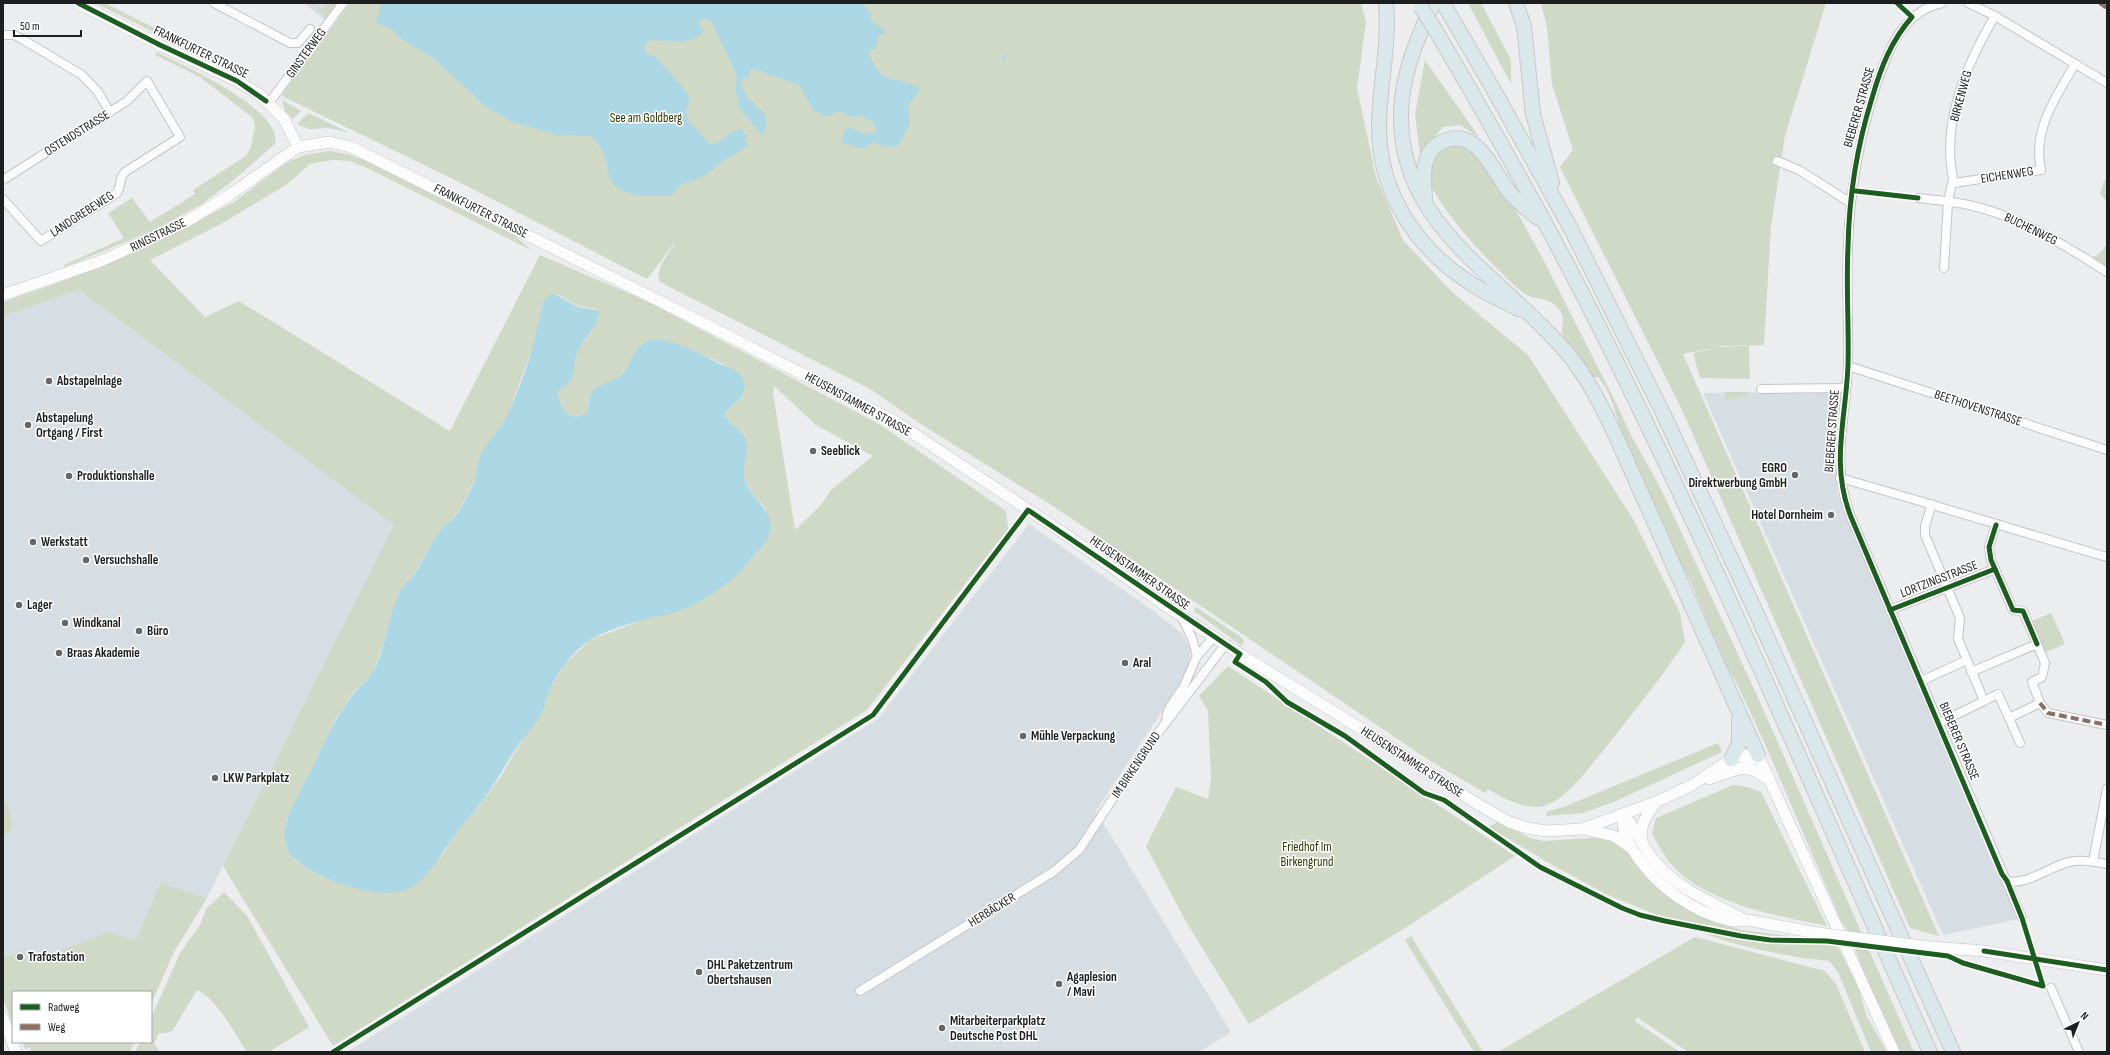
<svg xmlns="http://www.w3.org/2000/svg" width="2110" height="1055" viewBox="0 0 2110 1055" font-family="'Sofia Sans Condensed',sans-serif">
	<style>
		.built { fill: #d7dee3 }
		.green { fill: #d0d8c6; fill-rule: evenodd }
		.water { fill: #acd7e5 }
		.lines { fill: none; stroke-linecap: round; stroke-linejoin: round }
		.stream { stroke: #acd7e5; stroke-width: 2.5 }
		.street-casing { stroke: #c3c5c7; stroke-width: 10 }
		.secondary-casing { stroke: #c3c5c7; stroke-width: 12 }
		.highway-casing { stroke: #c6c7c8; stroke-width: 16 }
		.street { stroke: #fcfcfd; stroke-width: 8 }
		.secondary { stroke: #fcfcfd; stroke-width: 11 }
		.highway { stroke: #dae8eb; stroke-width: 14 }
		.secondary-bridge-casing { stroke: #c3c5c7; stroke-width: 12; stroke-linecap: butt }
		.highway-bridge-casing { stroke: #c6c7c8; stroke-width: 16; stroke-linecap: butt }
		.secondary-bridge { stroke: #fcfcfd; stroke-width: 11 }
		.highway-bridge { stroke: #dae8eb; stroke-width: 14 }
		.quiet { stroke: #8d6e63; stroke-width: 4; stroke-dasharray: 8 4; stroke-linecap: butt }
		.cycleway-casing { stroke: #fff; stroke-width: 8 }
		.cycleway { stroke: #1b5e20; stroke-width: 5 }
		.poi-dot { fill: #656668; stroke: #fff; stroke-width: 1.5 }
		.labels { text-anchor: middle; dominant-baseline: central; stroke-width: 3; stroke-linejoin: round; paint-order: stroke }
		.street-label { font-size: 13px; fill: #1d1e1f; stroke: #fff }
		.park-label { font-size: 13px; fill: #2b3900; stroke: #fff }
		.poi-label { font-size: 13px; font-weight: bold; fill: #1d1e1f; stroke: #fff; text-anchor: start }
	</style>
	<rect width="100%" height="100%" fill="#ebedef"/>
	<!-- built -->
	<g class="built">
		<polygon points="304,3 338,3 325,20"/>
		<polygon points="79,290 394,525 207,898 160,883 136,940 107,932 28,963 23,950 3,958 3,316"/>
		<polygon points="1844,391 1836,473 1837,490 1842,507 2019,919 1943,935 1703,393"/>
		<polygon points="1029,524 1138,600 1182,633 1190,647 1190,662 1184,678 1096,811 1231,1032 1199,1052 347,1052 878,719"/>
	</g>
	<!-- green -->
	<g class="green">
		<polygon points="95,3 105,3 213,58 212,61"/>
		<polygon points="310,3 313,3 322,10 327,3 338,3 327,17"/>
		<path d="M 350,3 L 1361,3 L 1366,22 L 1357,88 L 1376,177 L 1403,240 L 1452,292 L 1528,355 L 1633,519 L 1680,613 L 1685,642 C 1662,677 1636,709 1610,742 C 1594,761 1573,792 1551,803 C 1531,814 1504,799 1488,789 L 1485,793 L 1427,759 L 1056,508 L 916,421 L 872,390 L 660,282 C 654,267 671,253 676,241 L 647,279 L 457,181 L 282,96 L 285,90 Z"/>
		<polygon points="1468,3 1481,3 1511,60 1511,84"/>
		<polygon points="1541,3 1826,3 1785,136 1771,226 1764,345 1722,346 1683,354 1939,936 1910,928 1683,412 1560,167 1573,150 1552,84 1547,27"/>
		<path d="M 157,52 C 182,65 284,110 275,144 L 231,182 L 202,204 L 156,229 L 65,267 L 64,265 L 124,238 L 108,213 L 132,198 L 150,222 L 195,194 L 193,190 L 246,156 L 251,147 L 255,126 L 253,118 L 200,77 L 155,55 Z"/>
		<polygon points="1425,60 1479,137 1460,125 1443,127 1420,154 1415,114"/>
		<polygon points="282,100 301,111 293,119 285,111"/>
		<polygon points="308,113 350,133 329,128 309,129 297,124"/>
		<path d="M 1447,145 L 1464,145 L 1482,158 L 1515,209 L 1542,257 L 1616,403 L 1631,435 L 1661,489 L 1692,555 L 1760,702 L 1914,1052 L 1899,1052 L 1867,981 L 1849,933 L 1840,919 L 1766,746 L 1737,684 L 1725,663 L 1690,580 L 1679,561 C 1660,520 1639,478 1623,436 C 1615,415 1613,395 1598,377 L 1593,377 L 1589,374 C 1581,362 1568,350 1563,337 C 1559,326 1569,319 1556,306 C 1548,297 1534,300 1525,294 C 1503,278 1429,201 1428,174 C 1428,160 1437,153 1447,145 Z"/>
		<path d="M 330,151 L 351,155 L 367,161 L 513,234 L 531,250 L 365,167 L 350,161 L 332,160 L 310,164 L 286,185 L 219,225 L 150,260 L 205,317 L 239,301 L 450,431 L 540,255 L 647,301 L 879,424 L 1006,511 L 1008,529 L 867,710 L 333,1046 L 223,866 L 394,525 L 79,290 L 3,316 L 3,302 L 66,280 L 150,245 L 234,202 L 286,163 L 304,155 ZM 559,295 L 577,306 L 596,309 C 594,316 594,325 592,331 C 588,338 581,344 577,351 C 569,369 578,378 558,391 C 558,396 559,397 560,401 C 564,415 572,421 587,413 L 589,399 L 593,391 L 616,380 L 624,373 L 637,349 L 659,340 C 676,344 745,366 745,387 C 744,400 730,404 725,416 C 730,425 741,428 745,439 C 749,449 744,456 743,466 C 740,484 756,497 766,509 L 765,544 L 742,570 L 727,583 L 694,604 L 673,613 L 647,618 L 590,640 L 563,666 L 550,690 L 541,713 L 519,745 L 503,773 L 478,808 L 459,829 L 443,854 L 415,885 L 389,893 L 368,891 L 317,874 L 293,859 L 285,830 L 287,819 L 336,718 L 353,693 L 372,675 L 384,643 L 391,615 L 400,593 L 415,572 L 434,540 L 461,508 L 478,474 L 480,458 L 507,418 L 537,335 L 543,301 ZM 774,386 L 816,425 L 873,456 L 831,490 L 821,505 L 795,530 L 773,393 Z"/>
		<polygon points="2105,179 2107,180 2107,202 2100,194"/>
		<polygon points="2107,245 2107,268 2093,259 2093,257 2099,254"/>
		<polygon points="1749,346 1750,379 1700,378 1693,353 1719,347"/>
		<polygon points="1726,392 1749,392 1750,395 1724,400"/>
		<polygon points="1119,562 1159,582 1174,592 1172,596 1146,583"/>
		<polygon points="1196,607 1241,637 1244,641 1242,646 1194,611"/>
		<polygon points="2051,613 2065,644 2044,653 2030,622"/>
		<polygon points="1228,666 1515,856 1405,928 1249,1024 1185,920 1146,846 1176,787 1208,799 1211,780 1208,711 1199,696"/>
		<polygon points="1718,743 1722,752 1616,801 1583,813 1546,816 1547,812 1566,806"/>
		<path d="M 1733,785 L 1747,787 L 1761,792 L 1827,926 C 1778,916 1703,903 1670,863 C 1663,854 1657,843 1652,834 L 1656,818 Z"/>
		<polygon points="7,802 12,823 10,832 4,834 3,803"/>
		<polygon points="1497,822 1530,838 1543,841 1605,837 1625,848 1635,863 1713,921 1742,930 1813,939 1751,936 1659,916 1606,894 1554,866 1489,827"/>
		<polygon points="160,883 207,898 174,952 151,1004 151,992 13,992 13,1025 3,999 3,958 23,950 28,963 107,932 136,940"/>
		<path d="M 224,892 L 247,916 L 309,1027 L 269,1052 L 247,1052 C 235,1034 217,999 197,990 L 173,1030 L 166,1033 L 159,1033 L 154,1044 L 160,1052 L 135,1052 L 140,1042 L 151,1042 L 151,1018 L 180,953 L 200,925 L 206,909 Z"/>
		<path d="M 1696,929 L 1741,939 L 1768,942 L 1813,942 L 1838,947 L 1859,988 L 1866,1015 L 1887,1052 L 1871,1052 L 1838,972 L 1829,961 C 1794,958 1725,945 1696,929 Z"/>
		<polygon points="1411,936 1483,1052 1474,1052 1405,940"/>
		<polygon points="1695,937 1825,971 1836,984 1865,1052 1688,1052 1637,1017 1635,1021 1680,1052 1498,1052"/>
		<polygon points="22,1042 134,1042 130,1052 32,1052 30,1047 25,1049"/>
	</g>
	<!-- water -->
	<g class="water">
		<path d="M 379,3 L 861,3 L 871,13 L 870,20 L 884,29 L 885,33 L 878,37 L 876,49 L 868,51 C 881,87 892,74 921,88 L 908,107 L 910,124 L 897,147 L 883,146 L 874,142 L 861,149 L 840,142 L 847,127 L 864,134 L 876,132 L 873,121 L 861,116 L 852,117 L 839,111 L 828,117 L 814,111 L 802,91 L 803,87 L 758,70 L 751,69 L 748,78 L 743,79 L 741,84 L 748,98 L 765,115 L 766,125 L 764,134 L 758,131 L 737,105 L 739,100 L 735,92 L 737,76 L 712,22 L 707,19 L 702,19 L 698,23 L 704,31 C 685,50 670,38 648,41 L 644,46 L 646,53 L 656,57 L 687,92 L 690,98 L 686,110 L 688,120 L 710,144 C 727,142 728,130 742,129 L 744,134 L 748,135 L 745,140 L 749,145 L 719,164 L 705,176 L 678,186 L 672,196 C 652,195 620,200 610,178 C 607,173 608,165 606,160 C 604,151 597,143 592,136 L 557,135 L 513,122 L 485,106 L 432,57 L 401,39 L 393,30 L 376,22 L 381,7 Z"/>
		<path d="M 552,294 C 562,296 569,303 578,307 C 585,309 594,307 599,313 C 598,327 584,338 578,351 C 573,359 576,370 572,378 C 568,385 564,387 558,391 C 558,396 559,397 560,401 C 564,415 572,421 587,413 C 589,405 588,399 592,392 C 598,383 615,383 623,374 C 631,364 633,348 646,342 C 663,332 704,356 720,364 C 726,367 734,368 739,374 C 742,377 745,382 745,387 C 744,400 729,404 725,416 C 730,424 739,428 744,436 C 753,452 738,466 746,484 C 754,501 775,511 770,533 C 767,544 757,552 750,561 C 731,584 702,603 674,613 C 665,616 655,616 646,619 C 628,624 603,631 587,642 C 570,655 557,673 549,692 C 546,699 545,706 542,713 C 535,725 525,736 517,747 C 504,767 493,788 478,807 C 473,814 466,821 460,828 C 447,845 425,885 404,891 C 372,899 322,880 297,861 C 287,854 284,842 285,830 C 287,812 299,794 307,778 C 321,750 332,722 351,697 C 356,689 365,684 370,676 C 385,656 387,620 398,596 C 402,587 409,581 415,573 C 423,561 428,548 437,536 C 442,528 449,523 456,515 C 463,507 468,495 473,485 C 478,476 476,466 480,457 C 486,443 500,431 507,416 C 524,379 536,341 543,301 Z"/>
	</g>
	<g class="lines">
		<!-- stream -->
		<polyline class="stream" points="1003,60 1005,55"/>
		<defs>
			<g id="street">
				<polyline points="214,3 290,43 298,43 310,29"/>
				<path d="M 1942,3 C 1902,12 1888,50 1876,86 C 1859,138 1850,191 1848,246 C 1846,286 1849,325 1848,365 C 1846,419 1830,464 1851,517 L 2022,918"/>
				<polyline points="1968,3 1995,16 2107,83"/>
				<polyline points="3,35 14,35 22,39 82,75 98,92 110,112"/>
				<polyline points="269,103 343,3"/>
				<polyline points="1777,161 1799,170 1851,203"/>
				<path d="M 3,180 L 127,101 L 147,81 L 180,137 L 125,172 C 118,179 122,186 117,193 L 41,241 L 3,199"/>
				<path d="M 1954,183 L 2041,170 C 2032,130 2056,97 2075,64"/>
				<path d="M 1954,183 C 1940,125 1966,65 1995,16"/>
				<path d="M 1918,198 C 1935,200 1953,201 1969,205 C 2020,216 2064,245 2107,272"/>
				<polyline points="1944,268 1948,202 1952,183 1954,183"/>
				<polyline points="1848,366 2107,450"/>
				<polyline points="1761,389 1846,388"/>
				<path d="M 1840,478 C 1929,503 2018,531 2107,557"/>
				<polyline points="1932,504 1925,526 1925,535 1960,618 1958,639 1967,660"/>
				<polyline points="1996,525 1989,547 1991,560 2013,610 2023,611 2037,644"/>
				<polyline points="1890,610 1995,569"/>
				<polyline points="1181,616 1192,638 1197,656"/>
				<polyline points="1971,672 2037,644 2045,663 2042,677 2032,682 2040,703 2009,718 1998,694 1984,701"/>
				<polyline points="1921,681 1967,660 1984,701 1939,723"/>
				<polyline points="2040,703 2048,713 2107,725"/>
				<polyline points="2009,718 2020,743"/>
				<polyline points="1166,720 1168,710 1184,686 1197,656 1214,637"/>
				<polyline points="2093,861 2107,789"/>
				<path d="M 2007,881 C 2026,886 2051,866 2069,862 C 2082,859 2094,862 2107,864"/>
				<polyline points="2051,988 2079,1052"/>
				<polyline points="860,991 1053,872 1079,850 1142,754 1225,645"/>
			</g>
			<g id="secondary">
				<polyline points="78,3 160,45 237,81 259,94 284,119 298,147"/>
				<polyline points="3,295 101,261 186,222 231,194 298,147 329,142 351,147 709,326 896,422 1068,536 1166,606 1240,654 1376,738 1479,805 1509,822 1527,828 1546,831 1582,829 1656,802 1692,785 1731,759 1742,755 1758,755"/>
				<polyline points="1758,755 1894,1052"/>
				<polyline points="1741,768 1754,770 1768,779"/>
				<polyline points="1709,779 1741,768 1758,755"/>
				<path d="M 1623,814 C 1621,831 1629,845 1639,859 C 1659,887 1693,912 1728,920 C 1733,921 1740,920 1746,920 C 1772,924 1798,930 1824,934"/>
				<path d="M 1623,814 C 1635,827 1641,844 1652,858 C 1676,889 1710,901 1743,919"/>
				<polyline points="1584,829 1614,836 1630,847"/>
				<path d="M 1642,841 C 1638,826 1648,814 1656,802"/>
				<polyline points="1931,947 1984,951 2107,970"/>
				<polyline points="3,1018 16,1052"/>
			</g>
			<g id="highway">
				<path d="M 1386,3 C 1390,46 1379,85 1379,127 C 1379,195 1419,252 1475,286 C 1489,295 1504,301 1518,309"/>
				<path d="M 1433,3 C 1420,33 1406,64 1402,98 C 1389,222 1499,272 1568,354 C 1587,377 1601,405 1614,432 L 1758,755"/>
				<polyline points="1443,3 1496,94 1571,229 1662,411 1750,599 1953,1052"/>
				<polyline points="1516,3 1524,26 1533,114 1552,183"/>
				<path d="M 1436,31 C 1487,118 1537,205 1583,295 C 1709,542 1817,799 1930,1052"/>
				<path d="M 1425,198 C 1424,178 1420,154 1440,143 C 1477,123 1493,173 1511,194 C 1518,203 1529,210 1538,218"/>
				<polyline points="1731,759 1739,744 1739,719"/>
			</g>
		</defs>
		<!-- street casing -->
		<use href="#street" class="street-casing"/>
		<!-- secondary casing -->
		<use href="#secondary" class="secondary-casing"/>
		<!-- highway casing -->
		<use href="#highway" class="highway-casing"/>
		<!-- street -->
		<use href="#street" class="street"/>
		<!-- secondary -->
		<use href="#secondary" class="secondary"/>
		<!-- highway -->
		<use href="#highway" class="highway"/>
		<defs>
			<polyline id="secondary-bridge" points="1824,934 1931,947"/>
			<polyline id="highway-bridge" points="1421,7 1436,31"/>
		</defs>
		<!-- secondary-bridge casing -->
		<use href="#secondary-bridge" class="secondary-bridge-casing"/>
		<!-- highway-bridge casing -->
		<use href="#highway-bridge" class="highway-bridge-casing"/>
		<!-- secondary-bridge -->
		<use href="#secondary-bridge" class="secondary-bridge"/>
		<!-- highway-bridge -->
		<use href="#highway-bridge" class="highway-bridge"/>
		<!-- quiet -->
		<g class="quiet">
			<polyline points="2100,3 2107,8"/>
			<polyline points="2040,703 2048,713 2107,725"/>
		</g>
		<defs>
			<g id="cycleway">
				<polyline points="78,3 160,45 237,81 266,101"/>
				<polyline points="1856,191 1918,198"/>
				<polyline points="1996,525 1989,547 1991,560 2013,610 2023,611 2037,644"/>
				<polyline points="1890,610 1995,569"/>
				<polyline points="1984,951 2107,970"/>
				<path d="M 333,1052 L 873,715 L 1028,510 L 1240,654 L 1235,662 L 1266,682 L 1287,702 L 1345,736 L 1424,793 L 1444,800 L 1540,867 L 1622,908 L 1640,915 L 1665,921 L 1741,936 L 1770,940 L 1827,941 L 1948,956 L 1963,963 L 2043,986 L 2022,918 L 2007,881 L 2002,874 L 1851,517 C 1830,464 1846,420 1848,365 C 1849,325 1846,286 1848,247 C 1849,196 1857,146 1872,98 C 1881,67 1891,41 1912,17 L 1897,3"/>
			</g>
		</defs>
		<!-- cycleway casing -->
		<use href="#cycleway" class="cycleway-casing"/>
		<!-- cycleway -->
		<use href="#cycleway" class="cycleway"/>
	</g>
	<!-- markers -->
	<g class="poi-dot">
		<circle cx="49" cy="381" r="4"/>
		<circle cx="28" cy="425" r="4"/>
		<circle cx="813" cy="451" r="4"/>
		<circle cx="1795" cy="475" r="4"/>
		<circle cx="69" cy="476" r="4"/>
		<circle cx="1831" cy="515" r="4"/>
		<circle cx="33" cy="542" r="4"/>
		<circle cx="86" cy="560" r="4"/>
		<circle cx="19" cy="605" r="4"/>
		<circle cx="65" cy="623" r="4"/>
		<circle cx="139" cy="631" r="4"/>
		<circle cx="59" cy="653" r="4"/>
		<circle cx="1125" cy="663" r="4"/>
		<circle cx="1023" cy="736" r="4"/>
		<circle cx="215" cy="778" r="4"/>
		<circle cx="20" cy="957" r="4"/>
		<circle cx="699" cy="972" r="4"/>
		<circle cx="1059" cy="984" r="4"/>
		<circle cx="942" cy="1028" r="4"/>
	</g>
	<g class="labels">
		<!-- street labels -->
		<g class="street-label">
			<text transform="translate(201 52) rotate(26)">FRANKFURTER STRASSE</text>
			<text transform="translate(306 53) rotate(-54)">GINSTERWEG</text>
			<text transform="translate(1961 96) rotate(-75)">BIRKENWEG</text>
			<text transform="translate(1859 107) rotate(-74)">BIEBERER STRASSE</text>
			<text transform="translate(77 133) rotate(-32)">OSTENDSTRASSE</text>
			<text transform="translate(2007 175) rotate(-9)">EICHENWEG</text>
			<text transform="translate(481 211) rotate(27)">FRANKFURTER STRASSE</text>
			<text transform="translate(82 214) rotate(-33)">LANDGREBEWEG</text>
			<text transform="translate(2031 229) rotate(26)">BUCHENWEG</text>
			<text transform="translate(158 235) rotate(-26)">RINGSTRASSE</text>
			<text transform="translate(858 404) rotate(29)">HEUSENSTAMMER STRASSE</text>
			<text transform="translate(1978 408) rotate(18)">BEETHOVENSTRASSE</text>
			<text transform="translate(1832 431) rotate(-86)">BIEBERER STRASSE</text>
			<text transform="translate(1140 573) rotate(35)">HEUSENSTAMMER STRASSE</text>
			<text transform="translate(1939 579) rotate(-21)">LORTZINGSTRASSE</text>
			<text transform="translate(1959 741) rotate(67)">BIEBERER STRASSE</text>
			<text transform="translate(1412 762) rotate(33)">HEUSENSTAMMER STRASSE</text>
			<text transform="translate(1136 765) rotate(-56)">IM BIRKENGRUND</text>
			<text transform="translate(992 910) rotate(-32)">HERBÄCKER</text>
		</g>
		<!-- park labels -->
		<g class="park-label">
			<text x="646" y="118">See am Goldberg</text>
			<text x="1307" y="847">Friedhof Im<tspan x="1307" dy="15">Birkengrund</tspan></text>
		</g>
		<!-- poi labels -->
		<g class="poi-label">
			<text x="57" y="381">Abstapelnlage</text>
			<text x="36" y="418">Abstapelung<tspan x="36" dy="15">Ortgang / First</tspan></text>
			<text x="821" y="451">Seeblick</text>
			<text x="1787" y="468" text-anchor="end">EGRO<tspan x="1787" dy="15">Direktwerbung GmbH</tspan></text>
			<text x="77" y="476">Produktionshalle</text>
			<text x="1823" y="515" text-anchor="end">Hotel Dornheim</text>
			<text x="41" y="542">Werkstatt</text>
			<text x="94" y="560">Versuchshalle</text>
			<text x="27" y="605">Lager</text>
			<text x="73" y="623">Windkanal</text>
			<text x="147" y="631">Büro</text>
			<text x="67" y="653">Braas Akademie</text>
			<text x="1133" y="663">Aral</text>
			<text x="1031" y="736">Mühle Verpackung</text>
			<text x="223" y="778">LKW Parkplatz</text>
			<text x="28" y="957">Trafostation</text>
			<text x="707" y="965">DHL Paketzentrum<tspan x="707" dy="15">Obertshausen</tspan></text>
			<text x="1067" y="977">Agaplesion<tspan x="1067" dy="15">/ Mavi</tspan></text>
			<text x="950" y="1021">Mitarbeiterparkplatz<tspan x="950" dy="15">Deutsche Post DHL</tspan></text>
		</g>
	</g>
	<!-- border -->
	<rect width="2110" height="1055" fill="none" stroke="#1d1e1f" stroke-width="8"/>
	<!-- legend -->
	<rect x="12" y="991" width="140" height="52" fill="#ffffff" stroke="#a5a5a5"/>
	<rect x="20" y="1004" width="20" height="6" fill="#1b5e20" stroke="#a5a5a5"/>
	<text x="48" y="1011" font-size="12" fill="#1d1e1f">Radweg</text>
	<rect x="20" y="1024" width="20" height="6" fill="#8d6e63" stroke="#a5a5a5"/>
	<text x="48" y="1031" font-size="12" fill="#1d1e1f">Weg</text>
	<!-- north arrow -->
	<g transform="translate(2078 1023) rotate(43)" stroke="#ffffff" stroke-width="3" paint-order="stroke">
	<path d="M0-3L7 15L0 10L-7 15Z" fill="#1d1e1f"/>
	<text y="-6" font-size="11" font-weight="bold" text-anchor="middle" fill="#1d1e1f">N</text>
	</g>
	<!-- scale -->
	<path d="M14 30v6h67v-6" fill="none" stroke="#1d1e1f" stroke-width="2"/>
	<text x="20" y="30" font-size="12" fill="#1d1e1f" stroke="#ffffff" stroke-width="3" paint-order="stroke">50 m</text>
</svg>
